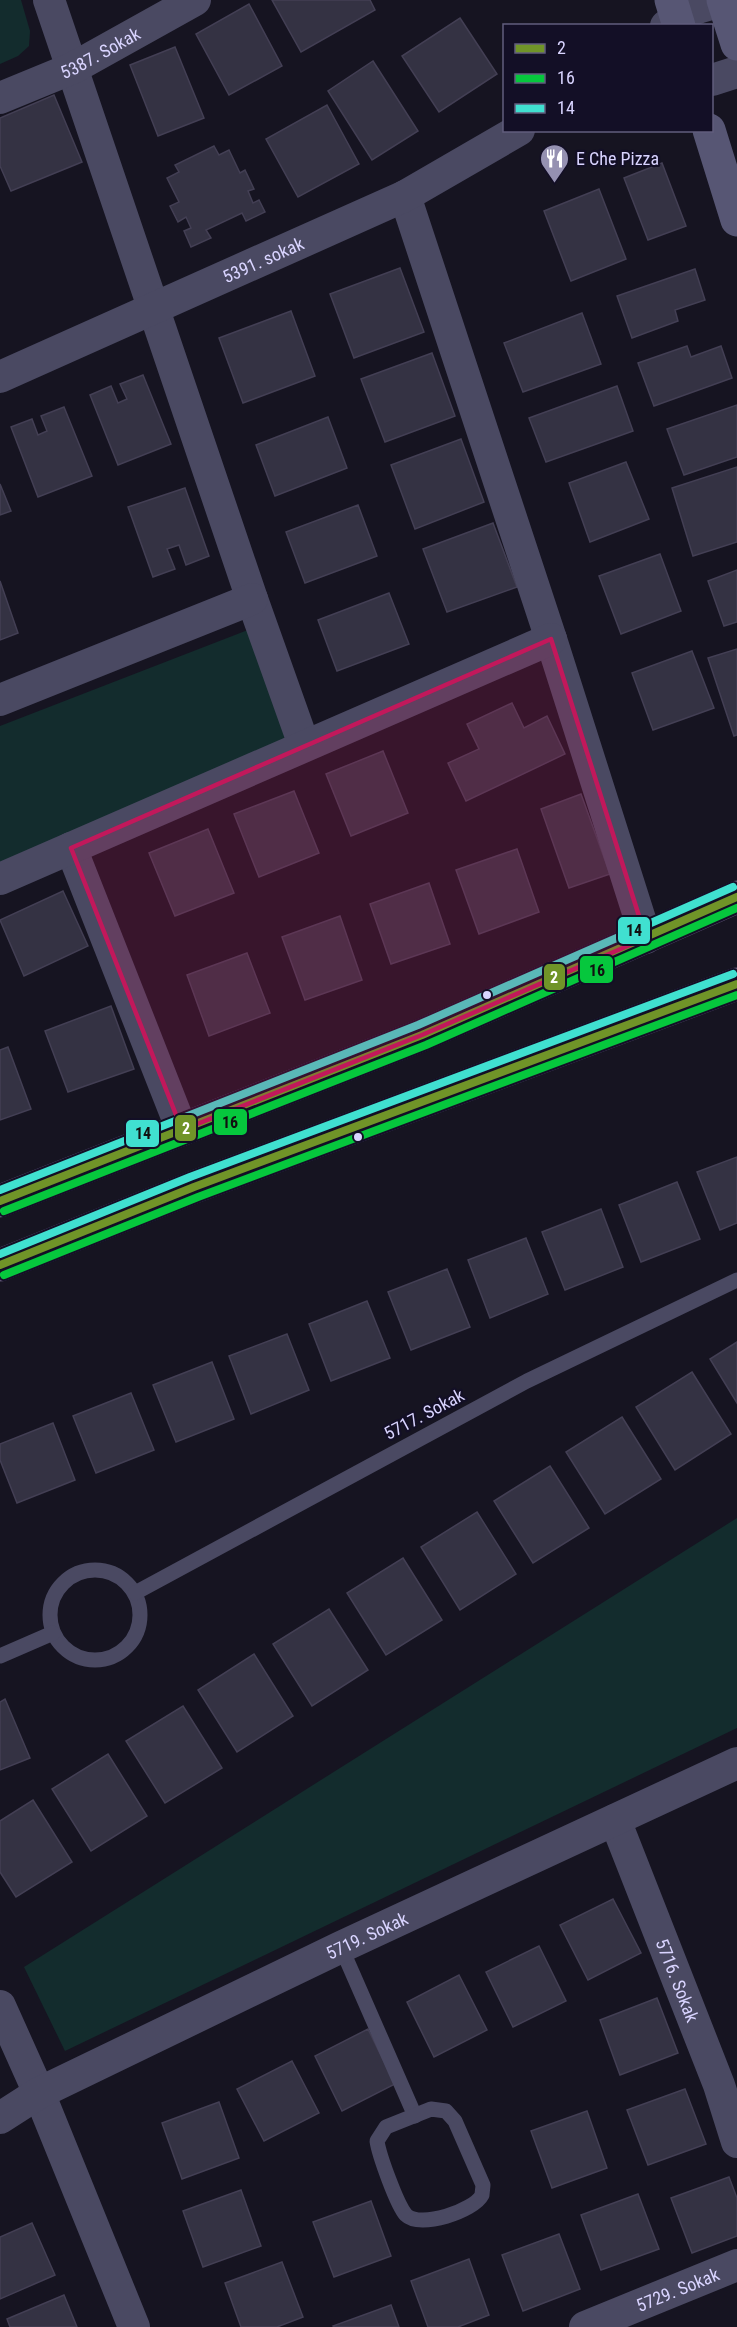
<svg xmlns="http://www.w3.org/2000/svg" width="737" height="2327" viewBox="0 0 737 2327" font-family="'Roboto Condensed',sans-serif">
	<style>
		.green { fill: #132c2d }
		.building { fill: #343243; stroke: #433f54; stroke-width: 1.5 }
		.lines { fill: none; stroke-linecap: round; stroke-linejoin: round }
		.service { stroke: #4a4962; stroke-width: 15 }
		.minor { stroke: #4a4962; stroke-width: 32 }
		.secondary { stroke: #575674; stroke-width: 33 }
		.primary { stroke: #5e5373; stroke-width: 33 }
		.bus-1-casing { stroke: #130f26; stroke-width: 12 }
		.bus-2-casing { stroke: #130f26; stroke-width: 12 }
		.bus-3-casing { stroke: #130f26; stroke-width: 12 }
		.bus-1 { stroke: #709428; stroke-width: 8 }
		.bus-2 { stroke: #06c73d; stroke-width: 8 }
		.bus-3 { stroke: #40e0d0; stroke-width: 8 }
		.marked { fill: #c2185b; fill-opacity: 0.2; stroke: #c2185b; stroke-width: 4.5; stroke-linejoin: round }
		.bus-dot { fill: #d9d4ff; stroke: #130f26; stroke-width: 2 }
		.labels { text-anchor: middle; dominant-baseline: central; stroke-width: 4.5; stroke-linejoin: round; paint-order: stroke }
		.street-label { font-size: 18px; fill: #d9d4ff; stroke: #130f26 }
		.poi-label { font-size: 18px; fill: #d9d4ff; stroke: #130f26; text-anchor: start }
		.line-badge { stroke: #130f26; stroke-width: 2 }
		.badge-label { font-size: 16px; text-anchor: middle; font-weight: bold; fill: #fff }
		.pale-badge-label { font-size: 16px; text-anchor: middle; font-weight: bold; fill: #111 }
	</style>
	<rect width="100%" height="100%" fill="#161421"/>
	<!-- green -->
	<g class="green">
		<polygon points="0,0 21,0 30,31 29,46 18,56 0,64"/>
		<polygon points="253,628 296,736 0,868 0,726"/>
		<polygon points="737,1518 737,1728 65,2051 24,1967"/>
	</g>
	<!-- building -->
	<g class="building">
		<polygon points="272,0 370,0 375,10 301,52"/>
		<polygon points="249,4 282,66 229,95 196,34"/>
		<polygon points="460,18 497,74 439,112 402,56"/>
		<polygon points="175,47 204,118 158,136 130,65"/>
		<polygon points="373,61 418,131 372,160 328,91"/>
		<polygon points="54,95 82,162 11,191 0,166 0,118"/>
		<polygon points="327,105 359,164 298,197 266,139"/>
		<polygon points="214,146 219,155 229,150 240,173 245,170 254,189 248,191 253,203 259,200 265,212 246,221 242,213 206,230 211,238 191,247 184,231 191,228 186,217 178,222 170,206 179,202 167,178 179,172 175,165"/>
		<polygon points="662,163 686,226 648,240 624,178"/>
		<polygon points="599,189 626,259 571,281 544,211"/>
		<polygon points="400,268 424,332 354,358 330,294"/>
		<polygon points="695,269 705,300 675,310 678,321 632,338 617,296"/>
		<polygon points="291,311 315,376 243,403 219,338"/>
		<polygon points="582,313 601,364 523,392 504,343"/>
		<polygon points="687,346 691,357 721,346 732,378 654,406 638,363"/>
		<polygon points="432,353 455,416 385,442 361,379"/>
		<polygon points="143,375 171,444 118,465 90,395 111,386 118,403 127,399 120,384"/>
		<polygon points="617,386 633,431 546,462 529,418"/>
		<polygon points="737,405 737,457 684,475 667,429"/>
		<polygon points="64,407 92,476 38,497 11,427 32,419 38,435 47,431 41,416"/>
		<polygon points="328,417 347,468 275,496 256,445"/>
		<polygon points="461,439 484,502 415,529 391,465"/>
		<polygon points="626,462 649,519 590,542 569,483"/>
		<polygon points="737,467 737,542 693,556 672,488"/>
		<polygon points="0,484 11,511 0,515"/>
		<polygon points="185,488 209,556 186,565 179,545 167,549 175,569 153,577 128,507"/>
		<polygon points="358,505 377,556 305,583 286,532"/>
		<polygon points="493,523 517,587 447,612 423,549"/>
		<polygon points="660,554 681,611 621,634 599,576"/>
		<polygon points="737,570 737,622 724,626 708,581"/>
		<polygon points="0,581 18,633 0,640"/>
		<polygon points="389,593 409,644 337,671 318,620"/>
		<polygon points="737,649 737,735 734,736 708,658"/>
		<polygon points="692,651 714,708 653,730 632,673"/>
		<polygon points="512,703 524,728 547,716 565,754 466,801 448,763 479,749 467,724"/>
		<polygon points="383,751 408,813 351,836 326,774"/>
		<polygon points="294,791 319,853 259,877 234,814"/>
		<polygon points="581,794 610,874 569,888 541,809"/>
		<polygon points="208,829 234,893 175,916 149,853"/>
		<polygon points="517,849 539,912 479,934 456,870"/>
		<polygon points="429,883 450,944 391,964 370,904"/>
		<polygon points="63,891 88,946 24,976 0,920"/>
		<polygon points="340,916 362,980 305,1000 282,937"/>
		<polygon points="247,953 270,1013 209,1036 187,975"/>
		<polygon points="111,1006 134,1069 68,1092 45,1031"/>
		<polygon points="8,1047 31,1109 0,1120 0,1050"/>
		<polygon points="737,1157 737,1223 720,1230 697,1172"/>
		<polygon points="677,1182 700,1239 641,1262 619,1205"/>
		<polygon points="601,1209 623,1267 565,1290 542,1232"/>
		<polygon points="526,1238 548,1294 490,1318 468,1260"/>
		<polygon points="447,1269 470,1327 411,1350 388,1292"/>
		<polygon points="367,1301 390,1358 331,1381 309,1324"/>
		<polygon points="287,1334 309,1390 251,1414 229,1356"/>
		<polygon points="737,1342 737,1403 710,1359"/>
		<polygon points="212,1362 234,1419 176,1442 153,1385"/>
		<polygon points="692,1372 731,1434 675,1470 636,1407"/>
		<polygon points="131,1393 154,1450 96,1473 73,1416"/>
		<polygon points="622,1417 661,1479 605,1514 566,1452"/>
		<polygon points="53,1423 75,1480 17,1503 0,1460 0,1444"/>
		<polygon points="550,1466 589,1528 533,1563 494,1501"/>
		<polygon points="477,1512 516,1574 460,1610 421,1547"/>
		<polygon points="403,1558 442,1620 386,1655 347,1593"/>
		<polygon points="329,1609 368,1670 312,1706 273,1644"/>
		<polygon points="254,1654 293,1716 237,1752 198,1690"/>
		<polygon points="5,1699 30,1758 0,1770 0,1702"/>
		<polygon points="183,1706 222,1768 165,1803 126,1741"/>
		<polygon points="108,1754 147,1816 91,1851 52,1789"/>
		<polygon points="33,1800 72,1862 16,1897 0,1872 0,1821"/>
		<polygon points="613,1899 641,1953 588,1980 560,1925"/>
		<polygon points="539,1946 566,2001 513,2027 486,1972"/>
		<polygon points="459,1975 487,2030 434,2057 407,2002"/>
		<polygon points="657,1998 678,2053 620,2075 600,2020"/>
		<polygon points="368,2029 395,2084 342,2111 315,2056"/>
		<polygon points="292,2061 319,2113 264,2141 237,2089"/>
		<polygon points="685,2089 706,2144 648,2165 627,2110"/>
		<polygon points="219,2102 239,2158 182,2179 162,2123"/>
		<polygon points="587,2111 607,2168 552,2188 531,2131"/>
		<polygon points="729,2177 737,2198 737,2236 692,2253 671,2198"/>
		<polygon points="241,2190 261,2246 203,2267 183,2211"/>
		<polygon points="638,2194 659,2249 601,2270 581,2215"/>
		<polygon points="371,2201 391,2256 334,2277 313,2222"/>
		<polygon points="32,2223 55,2275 0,2299 0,2237"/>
		<polygon points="559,2234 580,2289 523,2311 502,2255"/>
		<polygon points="469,2259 489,2315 458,2327 428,2327 411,2281"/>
		<polygon points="282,2262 303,2317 277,2327 241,2327 225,2283"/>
		<polygon points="64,2295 77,2327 10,2327 7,2319"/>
		<polygon points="391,2305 399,2327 334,2327 333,2326"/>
	</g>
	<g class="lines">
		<!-- service -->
		<g class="service">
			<circle cx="95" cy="1615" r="45"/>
			<polyline points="135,1593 527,1381 737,1280"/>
			<polyline points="0,1656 53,1633"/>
			<polyline points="341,1947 415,2116"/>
			<path d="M 431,2109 L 446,2111 L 455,2121 L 483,2185 C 483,2186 482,2194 482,2195 C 474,2211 420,2229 406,2215 C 397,2205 379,2155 377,2141 L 386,2127 Z"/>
		</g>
		<!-- minor -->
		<g class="minor">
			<polyline points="49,0 252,599 304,745"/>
			<path d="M 666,26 C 684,10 714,0 737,2"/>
			<polyline points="712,80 737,72"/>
			<path id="s1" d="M 0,98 L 73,68 L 195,0"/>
			<polyline points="405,196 551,639 646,938"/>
			<path id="s2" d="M 0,377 L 405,196 L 519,130"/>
			<polyline points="0,700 252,599"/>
			<polyline points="71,848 182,1130"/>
			<polyline points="0,879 551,639"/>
			<path id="s3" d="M 615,1820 L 719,2085 L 737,2142"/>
			<polyline points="0,2006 39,2093 134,2327"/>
			<path id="s4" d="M 0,2118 L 39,2093 L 341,1947 L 737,1763"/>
			<path id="s5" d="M 585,2327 L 737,2265"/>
		</g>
		<!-- secondary -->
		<g class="secondary">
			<polyline points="671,0 679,26"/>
			<polyline points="723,0 737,44"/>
			<polyline points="709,130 737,220"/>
		</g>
		<!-- primary -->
		<g class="primary">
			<polyline points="0,1201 422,1035 737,897"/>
			<polyline points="0,1265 194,1187 737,984"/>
		</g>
		<defs>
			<g id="bus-1">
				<polyline points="0,1201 422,1035 737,897"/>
				<polyline points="0,1265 194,1187 737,984"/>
			</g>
			<g id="bus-2">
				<polyline points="4,1211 426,1045 737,908"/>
				<polyline points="4,1275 198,1197 737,995"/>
			</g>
			<g id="bus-3">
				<polyline points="0,1190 418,1025 733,887"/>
				<polyline points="0,1254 190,1177 733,974"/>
			</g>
		</defs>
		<!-- bus-1 casing -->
		<use href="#bus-1" class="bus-1-casing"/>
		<!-- bus-2 casing -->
		<use href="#bus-2" class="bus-2-casing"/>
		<!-- bus-3 casing -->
		<use href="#bus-3" class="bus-3-casing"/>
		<!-- bus-1 -->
		<use href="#bus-1" class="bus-1"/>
		<!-- bus-2 -->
		<use href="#bus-2" class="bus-2"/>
		<!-- bus-3 -->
		<use href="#bus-3" class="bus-3"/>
	</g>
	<!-- marked area -->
	<path class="marked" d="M 551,639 L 646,938 L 422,1035 L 182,1130 L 71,848 Z"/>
	<!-- icons -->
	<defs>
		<symbol id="restaurant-pin" viewBox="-11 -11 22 30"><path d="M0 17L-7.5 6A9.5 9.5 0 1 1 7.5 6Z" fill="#9591b1" stroke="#130f26"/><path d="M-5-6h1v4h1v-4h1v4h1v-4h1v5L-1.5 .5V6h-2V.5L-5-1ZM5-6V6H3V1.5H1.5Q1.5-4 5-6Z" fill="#fff"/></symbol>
	</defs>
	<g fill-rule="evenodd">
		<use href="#restaurant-pin" x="538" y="142" width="33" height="45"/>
	</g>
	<!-- markers -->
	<g class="bus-dot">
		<circle cx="487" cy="995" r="5"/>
		<circle cx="358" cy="1137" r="5"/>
	</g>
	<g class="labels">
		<!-- street labels -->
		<g class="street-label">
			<text stroke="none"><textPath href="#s1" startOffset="110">5387. Sokak</textPath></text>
			<text stroke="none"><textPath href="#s2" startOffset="288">5391. sokak</textPath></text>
			<text transform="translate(424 1414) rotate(-28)">5717. Sokak</text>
			<text stroke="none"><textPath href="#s4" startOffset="410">5719. Sokak</textPath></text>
			<text stroke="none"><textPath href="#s3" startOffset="172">5716. Sokak</textPath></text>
			<text stroke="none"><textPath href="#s5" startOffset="100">5729. Sokak</textPath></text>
		</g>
		<!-- poi labels -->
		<g class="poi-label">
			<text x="576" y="158">E Che Pizza</text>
		</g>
	</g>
	<g class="line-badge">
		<rect x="617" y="916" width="34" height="29" rx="6" fill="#40e0d0"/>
		<rect x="579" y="955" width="35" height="29" rx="6" fill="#06c73d"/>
		<rect x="543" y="963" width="23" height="28" rx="6" fill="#709428"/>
		<rect x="213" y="1108" width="35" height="28" rx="6" fill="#06c73d"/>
		<rect x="174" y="1114" width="23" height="28" rx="6" fill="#709428"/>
		<rect x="125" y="1119" width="35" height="29" rx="6" fill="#40e0d0"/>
	</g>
	<g class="badge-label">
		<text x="554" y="983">2</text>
		<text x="186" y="1134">2</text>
	</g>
	<g class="pale-badge-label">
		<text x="634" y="936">14</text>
		<text x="597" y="976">16</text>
		<text x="230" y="1128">16</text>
		<text x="143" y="1139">14</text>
	</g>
	<!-- legend -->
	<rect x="503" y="24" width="210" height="108" fill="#130f26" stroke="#625e7d" stroke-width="1.5"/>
	<rect x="515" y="44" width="30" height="9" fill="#709428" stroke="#625e7d" stroke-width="1.5"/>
	<text x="557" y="54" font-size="18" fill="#d9d4ff">2</text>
	<rect x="515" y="74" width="30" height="9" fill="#06c73d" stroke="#625e7d" stroke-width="1.5"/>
	<text x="557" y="84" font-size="18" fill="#d9d4ff">16</text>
	<rect x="515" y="104" width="30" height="9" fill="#40e0d0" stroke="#625e7d" stroke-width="1.5"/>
	<text x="557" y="114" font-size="18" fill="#d9d4ff">14</text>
</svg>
